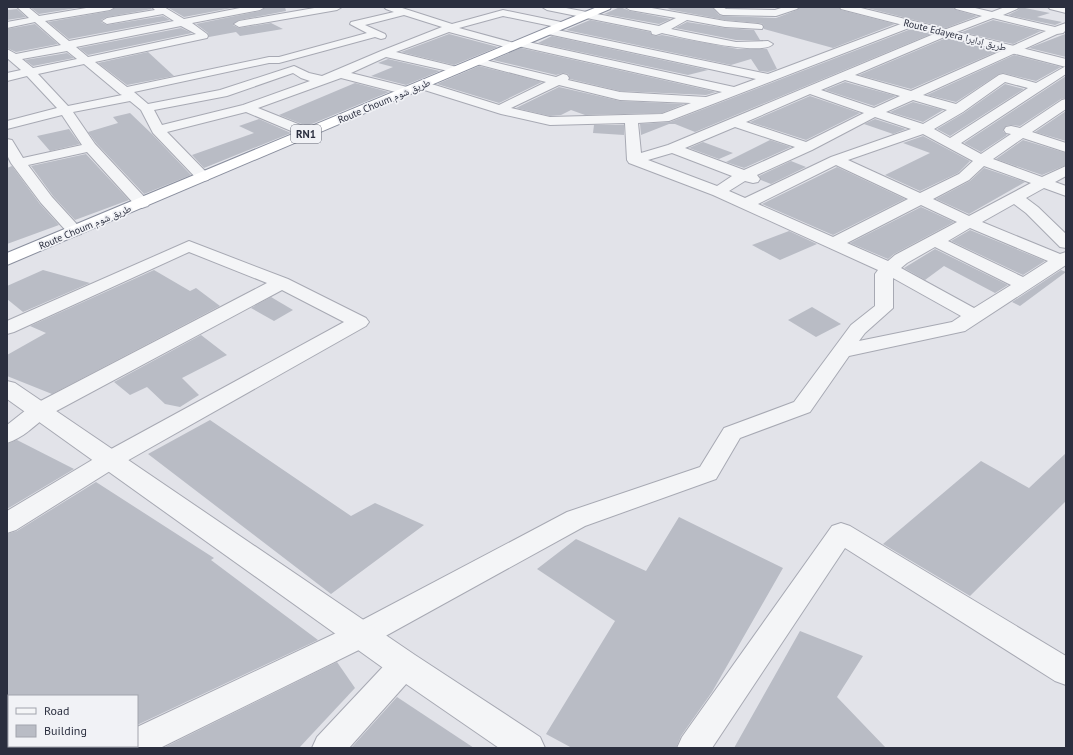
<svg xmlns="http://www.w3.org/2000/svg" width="1073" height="755" viewBox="0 0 1073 755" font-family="'PT Sans','Noto Naskh Arabic',sans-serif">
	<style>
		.building { fill: #b9bcc5 }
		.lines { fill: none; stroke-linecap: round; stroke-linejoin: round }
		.minor-casing { stroke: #a7a9b3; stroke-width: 2 }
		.tertiary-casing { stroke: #a7a9b3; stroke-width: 2 }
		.trunk-casing { stroke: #8a8f9e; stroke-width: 2 }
		.minor { fill: #f4f5f7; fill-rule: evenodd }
		.tertiary { fill: #f4f5f7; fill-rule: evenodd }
		.trunk { fill: #fff; fill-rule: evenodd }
		.labels { text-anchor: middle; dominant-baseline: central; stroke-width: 3.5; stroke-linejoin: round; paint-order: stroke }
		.far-street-label { font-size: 10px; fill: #2b2f3f; stroke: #f1f2f6 }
		.shield { fill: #f1f2f6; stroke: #666a76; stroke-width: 1 }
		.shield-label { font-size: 11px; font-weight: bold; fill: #2b2f3f }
	</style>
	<rect width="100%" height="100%" fill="#e2e3e9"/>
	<!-- building -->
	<g class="building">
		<polygon points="30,7 83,7 39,14"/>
		<polygon points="116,7 150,7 152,9 107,17 101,20 101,22 107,25 163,16 170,20 69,39 48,22 110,11"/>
		<polygon points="167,7 237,7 184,17"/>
		<polygon points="266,7 285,7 286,11 239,20 233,25 239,28 271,23 283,29 240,36 236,32 209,37 208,33 196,24 260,11"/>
		<polygon points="620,7 630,11 671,19 659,24 604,14"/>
		<polygon points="673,7 712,7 719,15 723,16 776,18 797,10 800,7 839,7 841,10 895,24 833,48 764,29 763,24 758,23 725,20 667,9"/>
		<polygon points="863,7 952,7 956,10 977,16 946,28"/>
		<polygon points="1020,7 1050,13 1037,17 1062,22 1055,25 1008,15 1018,10"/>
		<polygon points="17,9 26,17 7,20 7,10"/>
		<polygon points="590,20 650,32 652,35 656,36 662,35 738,49 767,49 777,69 768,72 759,71 751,59 731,65 566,30"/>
		<polygon points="993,20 1041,31 1013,44 962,32"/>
		<polygon points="687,22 725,28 754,30 760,40 736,40 675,28"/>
		<polygon points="35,24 58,44 16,52 7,48 7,29"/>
		<polygon points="181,28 192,33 88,55 79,48"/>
		<polygon points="911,29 931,34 695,132 675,124 669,124 641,135 640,124 670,122"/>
		<polygon points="449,34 498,47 454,65 401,52"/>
		<polygon points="1065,34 1066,34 1066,57 1029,48"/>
		<polygon points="552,36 708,70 688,75 538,43"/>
		<polygon points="946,38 998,51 911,89 859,75"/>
		<polygon points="521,48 716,92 706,95 620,91 570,79 568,74 563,73 556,75 493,60"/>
		<polygon points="148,52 174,76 127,85 98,63"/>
		<polygon points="67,53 74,58 33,66 25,60"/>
		<polygon points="1014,55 1061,67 1036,81 1003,73 999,74 956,102 927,95"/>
		<polygon points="388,59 440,71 406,85 371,76 393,67 378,63"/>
		<polygon points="479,66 542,82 499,103 437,84"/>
		<polygon points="1066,76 1066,98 1061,99 1020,126 1011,125 1006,126 1003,131 1007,135 981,152 964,143"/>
		<polygon points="845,82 896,96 874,106 825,90"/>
		<polygon points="355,83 389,92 307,126 279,115"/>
		<polygon points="1005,84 1024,89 950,136 937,129 964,113"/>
		<polygon points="559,87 620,101 684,104 662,113 585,115 571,110 561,115 550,116 516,108"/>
		<polygon points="810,96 860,113 806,140 750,122"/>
		<polygon points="913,102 943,110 923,122 890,112"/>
		<polygon points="1066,111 1066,141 1035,132"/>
		<polygon points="130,113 152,134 191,175 144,194 96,143 88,132 118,123 113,117"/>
		<polygon points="259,119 291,133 204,168 192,155 254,133 239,126"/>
		<polygon points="875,119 906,129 893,134 864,124"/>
		<polygon points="594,125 624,125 624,135 593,133"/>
		<polygon points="69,129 80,144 50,151 37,136"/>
		<polygon points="923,136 970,161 958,173 920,191 885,175 930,153 903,143"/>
		<polygon points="770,140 791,147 744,168 726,162"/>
		<polygon points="1023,140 1066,153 1066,165 1042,175 996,159"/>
		<polygon points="703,142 733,153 719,159 689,148"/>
		<polygon points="86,154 129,200 75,220 53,196 31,166"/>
		<polygon points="791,161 806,167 771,184 761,180 759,176"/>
		<polygon points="12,166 40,204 59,225 7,244 7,168"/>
		<polygon points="837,167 905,199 833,235 762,204"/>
		<polygon points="984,168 1025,182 969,214 936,199 970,181"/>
		<polygon points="921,207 954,222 894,254 888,259 850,243"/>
		<polygon points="970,230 1045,261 1023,275 951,241"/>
		<polygon points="789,231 817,244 780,260 752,245"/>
		<polygon points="935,249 1008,285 995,293 944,266 925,280 904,268"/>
		<polygon points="43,270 90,283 23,312 7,299 7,286"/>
		<polygon points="154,270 190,291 196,288 220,306 52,394 7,376 7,355 46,333 30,326"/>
		<polygon points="1061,270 1066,272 1020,306 1012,302"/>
		<polygon points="271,297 293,310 274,321 251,308"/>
		<polygon points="812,307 841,324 816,337 788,320"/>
		<polygon points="201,335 227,355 182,378 199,395 180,407 165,404 147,387 130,395 114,382"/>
		<polygon points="210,420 351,516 375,503 424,525 331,594 148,454"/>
		<polygon points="17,440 74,469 7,509 7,444"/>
		<polygon points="1066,453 1066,501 970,596 883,544 981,461 1029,488"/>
		<polygon points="96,482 214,558 211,560 318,640 137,725 137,696 7,696 7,534 17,531"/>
		<polygon points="679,517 783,568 712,692 681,736 676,748 572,748 546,734 615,621 537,569 576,539 646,571"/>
		<polygon points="800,631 863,656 837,697 886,748 734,748"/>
		<polygon points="337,662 355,688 299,748 163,748"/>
		<polygon points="397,697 474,748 351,748"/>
	</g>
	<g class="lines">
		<defs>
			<g id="minor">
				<path d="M 17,7 L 28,7 L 39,16 L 92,7 L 115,7 L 110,10 L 45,21 L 69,41 L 174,21 L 163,14 L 107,24 L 102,21 L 107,18 L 155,10 L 152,7 L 164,7 L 184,19 L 245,7 L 265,7 L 260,10 L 192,23 L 207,34 L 208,36 L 207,38 L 95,62 L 127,87 L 269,57 L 279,57 L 367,33 L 350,24 L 351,22 L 394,12 L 386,9 L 384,7 L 399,7 L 452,24 L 503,10 L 561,22 L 566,25 L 565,27 L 561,28 L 503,16 L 459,28 L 514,43 L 519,40 L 734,87 L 756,79 L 548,34 L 543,31 L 548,28 L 768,74 L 906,22 L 914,22 L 915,24 L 914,26 L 669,121 L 638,123 L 641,153 L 668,145 L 941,31 L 982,16 L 956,9 L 954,7 L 971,7 L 992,12 L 1005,7 L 1019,7 L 1017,9 L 1003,15 L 1055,27 L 1066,23 L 1066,30 L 1063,33 L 1057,34 L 923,95 L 956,104 L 999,75 L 1003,74 L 1036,83 L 1066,66 L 1066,74 L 961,143 L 981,154 L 1011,134 L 1006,133 L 1004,130 L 1006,127 L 1011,126 L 1020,128 L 1062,100 L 1066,99 L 1066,109 L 1032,132 L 1066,143 L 1066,152 L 1023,138 L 993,159 L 1042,177 L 1066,166 L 1066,176 L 1055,182 L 1066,186 L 1066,196 L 1044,188 L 1026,198 L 1038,207 L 1066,234 L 1066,248 L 1060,247 L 1026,213 L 1014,204 L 982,222 L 1060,254 L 1066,252 L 1066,265 L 965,331 L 849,356 L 810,412 L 740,438 L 716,479 L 585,526 L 371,644 L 160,748 L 123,748 L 122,746 L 137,746 L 137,727 L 351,626 L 567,512 L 700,467 L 724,428 L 794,402 L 851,325 L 875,306 L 875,274 L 878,270 L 713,195 L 629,163 L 627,160 L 625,123 L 550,125 L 501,114 L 418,88 L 416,85 L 418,82 L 422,81 L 499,105 L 546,82 L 473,63 L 471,61 L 473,59 L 477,58 L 556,77 L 563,74 L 567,75 L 569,78 L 568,80 L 620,92 L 706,97 L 722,92 L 518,46 L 513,49 L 449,32 L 396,52 L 461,68 L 463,70 L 461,72 L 457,73 L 386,57 L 351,73 L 411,88 L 413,91 L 411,94 L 407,95 L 341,78 L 258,108 L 313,130 L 315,133 L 313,136 L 303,136 L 246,112 L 167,132 L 208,174 L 210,177 L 208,180 L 203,181 L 198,180 L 153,133 L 141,110 L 130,101 L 73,112 L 95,144 L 150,203 L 148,206 L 142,208 L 136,206 L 87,152 L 28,165 L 52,197 L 83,231 L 81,234 L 75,236 L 69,234 L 41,203 L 11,163 L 7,155 L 7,139 L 12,140 L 23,158 L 82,145 L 62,115 L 7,129 L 7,121 L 57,108 L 27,76 L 7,81 L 7,73 L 21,70 L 7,58 L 7,49 L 16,54 L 61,45 L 35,22 L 7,28 L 7,22 L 29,18 ZM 404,15 L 442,27 L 381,51 L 322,76 L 309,73 L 294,66 L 220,90 L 148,104 L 134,92 L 269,63 L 279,63 L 375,37 L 381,39 L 385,38 L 386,36 L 385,34 L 365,25 ZM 993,18 L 1046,31 L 911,91 L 855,75 L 949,35 ZM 181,26 L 196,34 L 88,57 L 76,47 ZM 67,51 L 77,59 L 33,68 L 22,59 ZM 84,64 L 120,94 L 122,95 L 68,106 L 38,74 ZM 293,73 L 301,78 L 310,81 L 243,105 L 162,125 L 154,110 L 227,96 ZM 845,80 L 900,96 L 874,108 L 821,90 ZM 1005,82 L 1028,88 L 950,138 L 934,129 L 963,112 ZM 559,85 L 620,100 L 691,103 L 662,114 L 550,117 L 511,108 ZM 810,94 L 864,113 L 806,142 L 746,122 ZM 913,100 L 947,110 L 923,124 L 886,112 ZM 875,117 L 911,129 L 831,157 L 745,198 L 729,191 L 745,181 L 753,183 L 758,182 L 760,179 L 757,175 L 812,150 ZM 735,127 L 795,147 L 744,170 L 685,148 ZM 923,134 L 973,161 L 959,174 L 920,193 L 848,160 ZM 672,153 L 732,176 L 717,186 L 648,160 ZM 836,165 L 908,199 L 833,237 L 758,204 ZM 984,166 L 1031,183 L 969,216 L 933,199 L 969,180 ZM 921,205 L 957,222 L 895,255 L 888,261 L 847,243 ZM 970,228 L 1048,261 L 1023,277 L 948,241 ZM 935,247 L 1011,285 L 974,308 L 901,268 L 907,263 ZM 893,278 L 961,316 L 952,322 L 859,341 L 865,333 L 893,308 Z"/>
				<polygon points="320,7 342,7 337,10 239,27 234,24 239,21"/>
				<path d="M 542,7 L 561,7 L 659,26 L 676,18 L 630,10 L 625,7 L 646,7 L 725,21 L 758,24 L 762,25 L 763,27 L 762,29 L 725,27 L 687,20 L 671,29 L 736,42 L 768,41 L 773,44 C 763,57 680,37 662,33 L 656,35 L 652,34 L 651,31 L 547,10 Z"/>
				<polygon points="713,7 723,7 726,9 775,10 784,7 799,7 797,9 776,16 723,15 720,14"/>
				<polygon points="1048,7 1066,7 1066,13 1050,9"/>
				<path d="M 189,241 L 288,279 L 366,318 L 369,322 L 366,326 L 118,466 L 16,530 L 7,533 L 7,511 L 102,454 L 344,322 L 282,290 L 47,416 C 34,426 23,438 7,443 L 7,425 L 31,406 L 267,283 L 189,252 L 14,332 L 7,334 L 7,321 Z"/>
				<polygon points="841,523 850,526 1066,656 1066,685 1055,681 845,548 712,748 677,748 682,737 832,526"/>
				<polygon points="404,652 415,656 419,665 415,674 349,748 312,748 317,737 393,656"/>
			</g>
			<g id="tertiary">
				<polygon points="840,7 857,7 1066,59 1066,67 841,9"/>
				<polygon points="7,381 15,383 415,655 540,737 545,748 499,748 393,675 7,399"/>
			</g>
			<polygon id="trunk" points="597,7 611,7 610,9 7,265 7,253"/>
		</defs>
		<!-- minor casing -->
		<use href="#minor" class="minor-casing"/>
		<!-- tertiary casing -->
		<use href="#tertiary" class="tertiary-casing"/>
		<!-- trunk casing -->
		<use href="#trunk" class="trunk-casing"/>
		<!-- minor -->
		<use href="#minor" class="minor"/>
		<!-- tertiary -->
		<use href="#tertiary" class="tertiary"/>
		<!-- trunk -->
		<use href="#trunk" class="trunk"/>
	</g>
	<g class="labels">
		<!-- far-street labels -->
		<g class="far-street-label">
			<text transform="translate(955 35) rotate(14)">Route Edayera طريق إدايرا</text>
			<text transform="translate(384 101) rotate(-23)">Route Choum طريق شوم</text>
			<text transform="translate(85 227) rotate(-23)">Route Choum طريق شوم</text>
		</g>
		<!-- shield labels -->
		<rect class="shield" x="291" y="125" width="30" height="18" rx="3"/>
		<g class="shield-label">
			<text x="306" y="134">RN1</text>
		</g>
	</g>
	<!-- border -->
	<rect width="1073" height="755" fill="none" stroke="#2b2f3f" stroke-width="16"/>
	<!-- legend -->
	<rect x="8" y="695" width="130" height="52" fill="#f1f2f6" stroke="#a2a4ad"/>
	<rect x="16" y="708" width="20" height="6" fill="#f4f5f7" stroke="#a2a4ad"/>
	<text x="44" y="715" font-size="12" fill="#2b2f3f">Road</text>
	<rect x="16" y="725" width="20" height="12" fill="#b9bcc5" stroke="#a2a4ad"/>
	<text x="44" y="735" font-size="12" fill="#2b2f3f">Building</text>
</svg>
